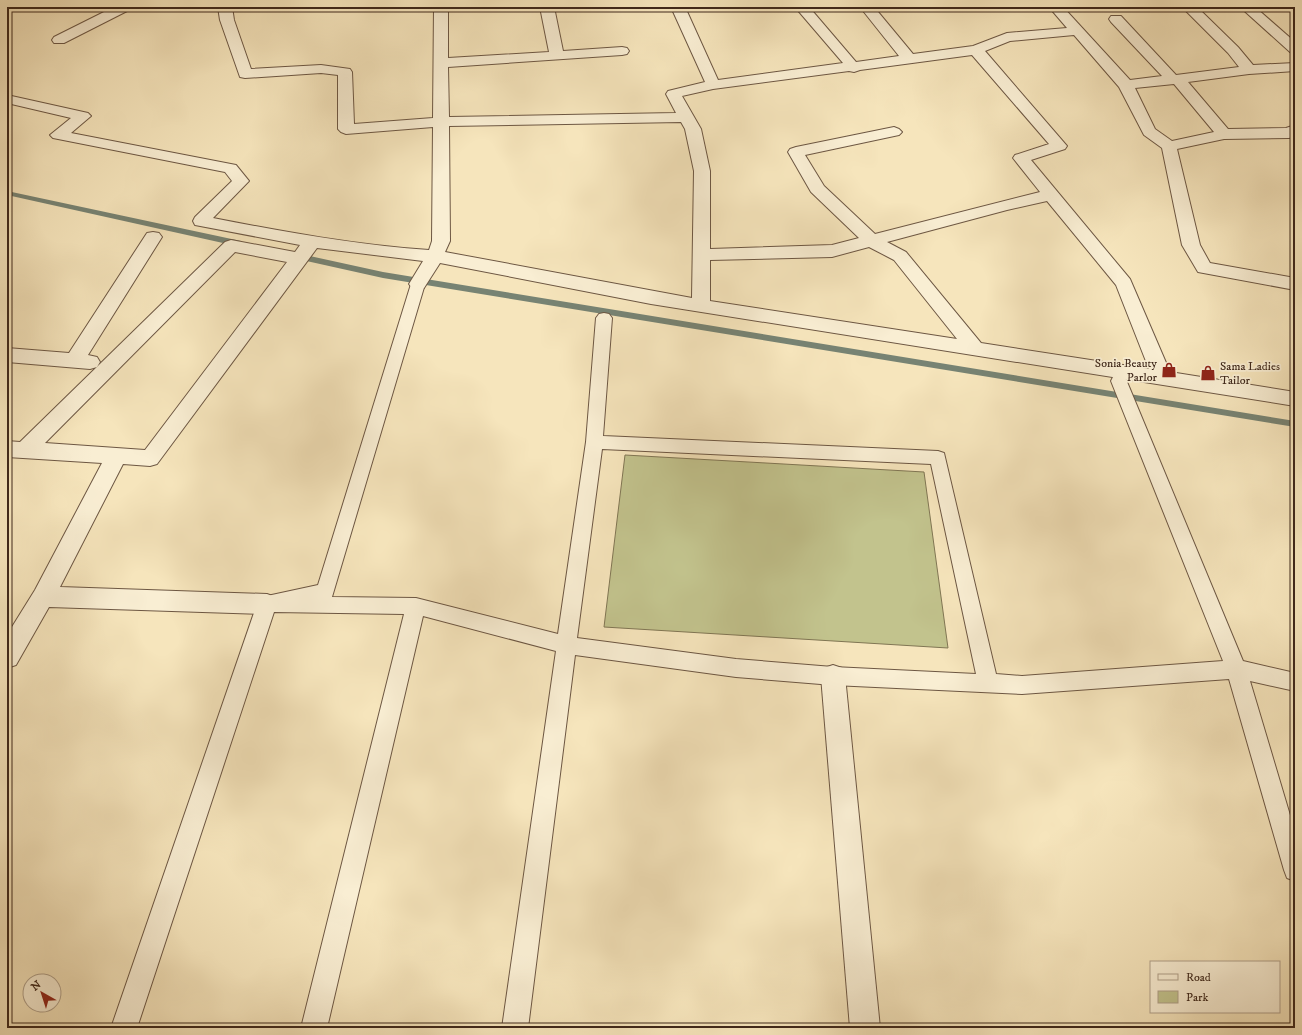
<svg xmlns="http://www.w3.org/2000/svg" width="1302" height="1035" viewBox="0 0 1302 1035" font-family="'IM FELL DW Pica',serif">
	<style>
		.green { fill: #c2c38d; stroke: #807654 }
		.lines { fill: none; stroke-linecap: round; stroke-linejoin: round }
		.stream { fill: #778373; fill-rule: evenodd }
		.service-casing { stroke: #6d5743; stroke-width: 2 }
		.minor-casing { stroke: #6d5743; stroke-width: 2 }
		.service { fill: #f9eed3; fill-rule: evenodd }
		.minor { fill: #f9eed3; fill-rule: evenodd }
		.labels { text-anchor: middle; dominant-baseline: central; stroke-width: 3.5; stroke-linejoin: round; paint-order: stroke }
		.poi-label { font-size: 12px; fill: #3f281b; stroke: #f9eed3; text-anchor: end }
	</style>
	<rect width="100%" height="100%" fill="#f6e5bc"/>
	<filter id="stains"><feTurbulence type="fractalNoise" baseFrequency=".005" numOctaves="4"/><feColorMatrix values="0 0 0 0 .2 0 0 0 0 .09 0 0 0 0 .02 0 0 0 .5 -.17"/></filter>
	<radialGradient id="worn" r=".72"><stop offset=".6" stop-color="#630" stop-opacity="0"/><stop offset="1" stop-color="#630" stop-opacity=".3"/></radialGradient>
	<!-- green -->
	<polygon class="green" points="625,455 924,472 948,648 604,627"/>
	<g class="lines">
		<!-- stream -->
		<g class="stream">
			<polygon points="7,191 241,241 245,244 241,247 7,195"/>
			<polygon points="296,253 383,272 1295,421 1295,427 383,278 293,258 292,256"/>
		</g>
		<defs>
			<path id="service" d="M 418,279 L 423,281 L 425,284 L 332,597 L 416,598 L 558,634 L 586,442 L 596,318 L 599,314 L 604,313 L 609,314 L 612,318 L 603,436 L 938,451 L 944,453 L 996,674 L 1022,676 L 1223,661 L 1111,381 L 1113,377 L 1119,375 L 1125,377 L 1243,661 L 1295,673 L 1295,691 L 1250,681 L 1295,832 L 1295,881 L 1287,878 L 1284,870 L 1229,679 L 1022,694 L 833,685 L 736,677 L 575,655 L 528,1028 L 502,1028 L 556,651 L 423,616 L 327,1028 L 301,1028 L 404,614 L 274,612 L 137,1028 L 111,1028 L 257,604 L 260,598 L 267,596 L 318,585 L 411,284 L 413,281 ZM 602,449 L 931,464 L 976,674 L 833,667 L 736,659 L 577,638 Z"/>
			<g id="minor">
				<polygon points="114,7 131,7 129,10 64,43 54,43 52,40 54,37"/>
				<path d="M 218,7 L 232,7 L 234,20 L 251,69 L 321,65 L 350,69 L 352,72 L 354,124 L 433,118 L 434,7 L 448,7 L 448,58 L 549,52 L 540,7 L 554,7 L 563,51 L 622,47 L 627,48 L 629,51 L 627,54 L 622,55 L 448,67 L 449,117 L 676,113 L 666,94 L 668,91 L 705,82 L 671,7 L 685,7 L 718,80 L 843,63 L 795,7 L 809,7 L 856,62 L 899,56 L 860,7 L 874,7 L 913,54 L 973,46 L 1007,33 L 1067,28 L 1049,7 L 1063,7 L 1130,80 L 1162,76 L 1111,22 L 1109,19 L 1111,16 L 1121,16 L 1176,75 L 1239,67 L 1228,53 L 1182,7 L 1197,7 L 1238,47 L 1253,65 L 1295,63 L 1295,71 L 1249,74 L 1188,82 L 1228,129 L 1286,128 L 1295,125 L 1295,136 L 1289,138 L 1224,139 L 1177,149 L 1200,245 L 1210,263 L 1295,278 L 1295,290 L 1198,272 L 1182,245 L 1162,148 L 1144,135 L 1119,87 L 1074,35 L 1010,41 L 985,51 L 1067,146 L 1065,149 L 1031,160 L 1130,279 L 1170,372 L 1295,392 L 1295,406 L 651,304 L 440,263 L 424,288 L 418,290 L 412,288 L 409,284 L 423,261 L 317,248 L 157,464 L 150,466 L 123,464 L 60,587 L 267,594 L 275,597 L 279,604 L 275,611 L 267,614 L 49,607 L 16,665 L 7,668 L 7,635 L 35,590 L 102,463 L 7,457 L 7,441 L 20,442 L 225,242 L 231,240 L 295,252 L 300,245 L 195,225 L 193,221 L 195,217 L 232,181 L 225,172 L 53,138 L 50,135 L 71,118 L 7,103 L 7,95 L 88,113 L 91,116 L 71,133 L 236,165 L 249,181 L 213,218 C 285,232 356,245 429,250 L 432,241 L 433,127 L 346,134 L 341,132 L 338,129 L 338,75 L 321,73 L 245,78 L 240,77 L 220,20 ZM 972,55 L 1049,144 L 1015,155 L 1013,158 L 1040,192 L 875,234 L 824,186 L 805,155 L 899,135 L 902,132 L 899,129 L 894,127 L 796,147 L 790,149 L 788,152 L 811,192 L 859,238 L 832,245 L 710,249 L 710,171 L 701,129 L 682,96 L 713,89 L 849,71 L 854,72 L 860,70 ZM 1174,84 L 1214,132 L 1172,141 L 1155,129 L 1135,88 ZM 681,122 L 685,129 L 694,171 L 692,298 L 445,252 L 450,241 L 449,126 ZM 1047,201 L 1116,285 L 1149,369 L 981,343 L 906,252 L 887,242 L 1007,210 ZM 869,247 L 894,260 L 957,339 L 710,301 L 710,260 L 832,257 ZM 235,252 L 287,262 L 145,450 L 45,443 Z"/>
				<polygon points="1240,7 1255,7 1295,42 1295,53 1290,52"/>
				<polygon points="153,232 159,233 162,237 88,355 97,357 100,362 97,367 90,369 7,362 7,348 69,353 147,233"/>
				<polygon points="833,665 842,668 845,676 880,1028 850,1028 821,676 824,668"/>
			</g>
		</defs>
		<!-- service casing -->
		<use href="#service" class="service-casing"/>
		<!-- minor casing -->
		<use href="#minor" class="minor-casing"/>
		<!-- service -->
		<use href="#service" class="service"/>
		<!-- minor -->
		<use href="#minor" class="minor"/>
	</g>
	<!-- icons -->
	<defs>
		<symbol id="shop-bare" viewBox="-9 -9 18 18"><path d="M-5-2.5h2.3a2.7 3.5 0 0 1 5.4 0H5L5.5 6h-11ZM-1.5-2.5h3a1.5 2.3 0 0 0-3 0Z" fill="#8f2418" stroke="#f9eed3" stroke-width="2.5" paint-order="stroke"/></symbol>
	</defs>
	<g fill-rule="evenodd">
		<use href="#shop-bare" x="1158" y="359" width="22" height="22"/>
		<use href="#shop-bare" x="1197" y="362" width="22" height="22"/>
	</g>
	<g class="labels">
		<!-- poi labels -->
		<g class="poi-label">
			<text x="1157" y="363">Sonia Beauty<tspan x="1157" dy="14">Parlor</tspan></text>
			<text x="1220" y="366" text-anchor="start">Sama Ladies<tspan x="1220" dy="14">Tailor</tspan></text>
		</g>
	</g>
	<!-- margin -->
	<rect width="1302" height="1035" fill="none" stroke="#f6e5bc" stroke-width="24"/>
	<rect x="8" y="8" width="1286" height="1019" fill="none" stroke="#3f281b" stroke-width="2"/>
	<rect x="12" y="12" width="1278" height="1011" fill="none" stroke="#3f281b"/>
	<!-- legend -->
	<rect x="1150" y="961" width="130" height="52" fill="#f9eed3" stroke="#af9f89"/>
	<rect x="1158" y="974" width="20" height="6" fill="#f9eed3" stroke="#af9f89"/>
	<text x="1186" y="981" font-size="12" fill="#3f281b">Road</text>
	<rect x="1158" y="991" width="20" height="12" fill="#c2c38d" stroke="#af9f89"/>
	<text x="1186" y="1001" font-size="12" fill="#3f281b">Park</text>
	<!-- north arrow -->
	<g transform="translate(42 993) rotate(321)"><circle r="19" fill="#f9eed3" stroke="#af9f89"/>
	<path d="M0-3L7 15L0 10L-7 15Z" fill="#8f2418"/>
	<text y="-6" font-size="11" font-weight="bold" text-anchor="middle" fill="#3f281b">N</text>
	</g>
	<rect width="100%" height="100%" filter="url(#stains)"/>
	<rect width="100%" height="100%" fill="url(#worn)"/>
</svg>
